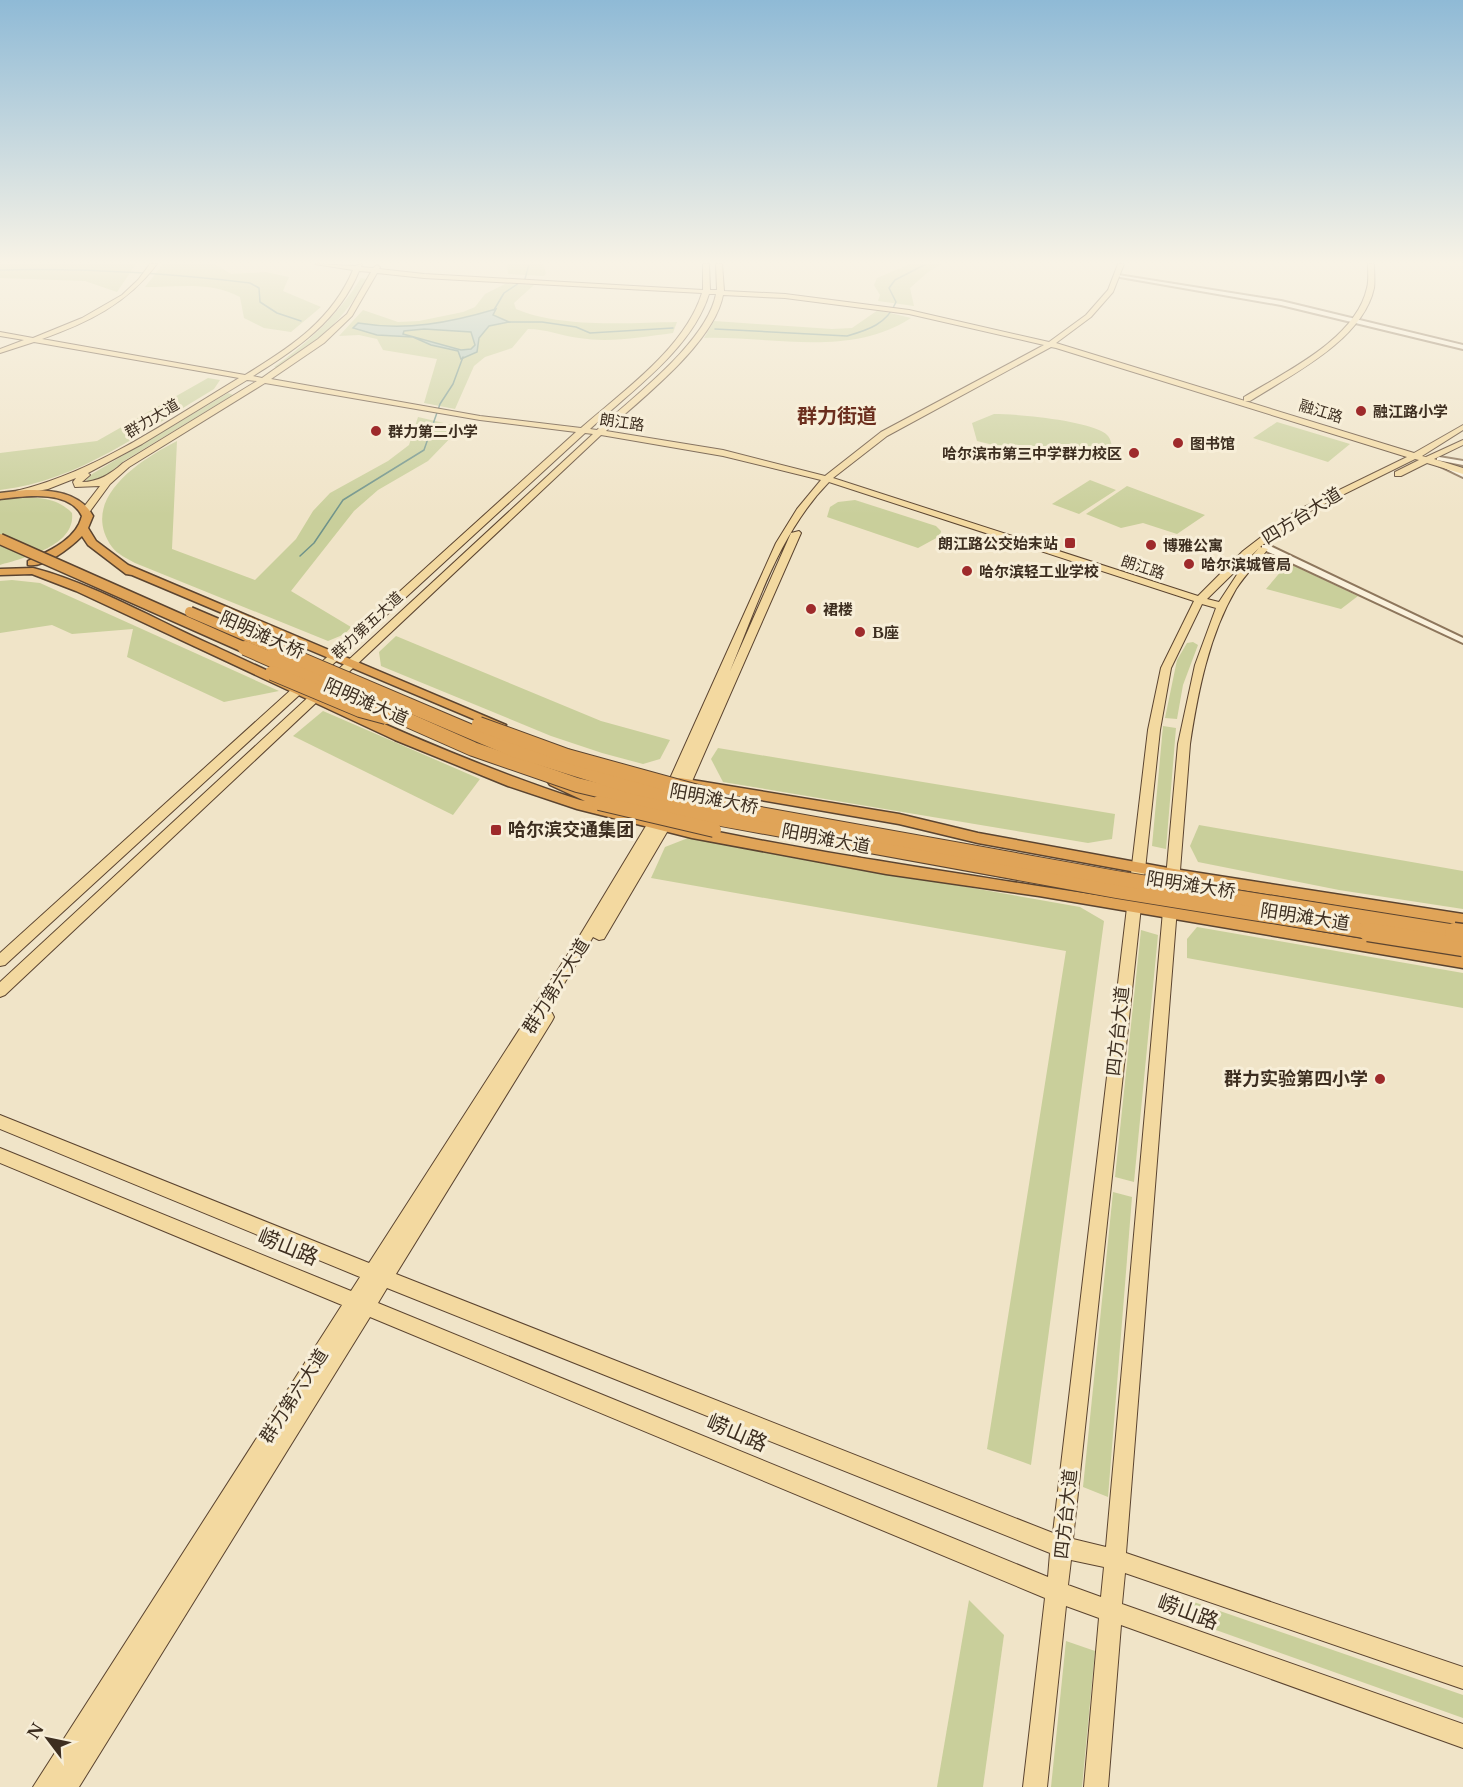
<svg xmlns="http://www.w3.org/2000/svg" width="1463" height="1787" viewBox="0 0 1463 1787" font-family="'Libre Baskerville','Noto Sans SC',serif">
	<style>
		.green { fill: #c9cf9b }
		.water { fill: #a9c4bc; stroke: #6f938a; stroke-width: 1.5; fill-rule: evenodd }
		.lines { fill: none; stroke-linecap: round; stroke-linejoin: round }
		.stream { stroke: #6f938a; stroke-width: 1.5 }
		.minor-casing { stroke: #8d765c; stroke-width: 4 }
		.major-casing { stroke: #5b4430; stroke-width: 2 }
		.highway-casing { stroke: #5b4430; stroke-width: 3 }
		.minor { fill: #faf1dc; fill-rule: evenodd }
		.major { fill: #f3d9a0; fill-rule: evenodd }
		.highway { fill: #e0a458; fill-rule: evenodd }
		.highway-bridge-far2-casing { stroke: #5b4430; stroke-width: 13; stroke-linecap: butt }
		.highway-bridge-far1-casing { stroke: #5b4430; stroke-width: 16; stroke-linecap: butt }
		.highway-bridge-casing { stroke: #5b4430; stroke-width: 21; stroke-linecap: butt }
		.highway-bridge-far2 { stroke: #e0a458; stroke-width: 10 }
		.highway-bridge-far1 { stroke: #e0a458; stroke-width: 14 }
		.highway-bridge { stroke: #e0a458; stroke-width: 18 }
		.poi-dot { fill: #9e2a2b; stroke: #f7eed8; stroke-width: 2 }
		.labels { text-anchor: middle; dominant-baseline: central; stroke-width: 6; stroke-linejoin: round; paint-order: stroke }
		.far-street-label { font-size: 15px; fill: #3d2e20; stroke: #f7eed8 }
		.far-poi-label { font-size: 15px; font-weight: bold; fill: #3d2e20; stroke: #f7eed8; text-anchor: start }
		.street-label { font-size: 18px; fill: #3d2e20; stroke: #f7eed8 }
		.poi-label { font-size: 18px; font-weight: bold; fill: #3d2e20; stroke: #f7eed8; text-anchor: start }
		.far-district-label { font-size: 20px; font-weight: bold; fill: #6b2e1e; stroke: #f7eed8 }
		.near-street-label { font-size: 21px; fill: #3d2e20; stroke: #f7eed8 }
	</style>
	<rect width="100%" height="100%" fill="#f0e4c8"/>
	<!-- green -->
	<g class="green">
		<polygon points="0,264 136,264 117,292 85,281 0,278"/>
		<path d="M 163,264 L 215,264 L 231,274 L 266,272 L 289,277 L 283,291 L 321,307 L 291,332 L 264,328 L 244,318 L 240,297 C 211,281 177,287 145,287 Z"/>
		<polygon points="507,264 543,264 546,273 544,276 508,274"/>
		<polygon points="910,264 942,264 928,272 910,288 914,306 878,301 880,295 874,285 877,278"/>
		<path d="M 361,278 L 366,279 C 346,318 316,344 279,367 L 274,367 C 309,342 338,315 361,278 Z"/>
		<path d="M 505,284 L 534,285 L 514,303 L 516,309 C 560,328 629,323 677,322 L 673,333 C 642,337 610,343 579,338 C 561,336 547,329 528,329 L 512,348 L 485,357 L 474,366 L 455,409 L 424,403 L 437,359 L 383,350 L 377,339 L 359,335 L 339,336 L 363,310 L 398,322 L 419,321 L 463,312 L 475,307 L 485,294 Z"/>
		<path d="M 878,310 L 911,318 C 849,358 774,336 704,338 L 714,321 L 832,329 L 852,328 Z"/>
		<path d="M 208,378 L 220,380 L 214,389 C 146,429 80,481 0,490 L 0,453 L 97,441 Z"/>
		<polygon points="228,393 233,395 124,461 99,481 84,483 92,474"/>
		<path d="M 994,414 C 1018,414 1082,420 1103,432 C 1109,435 1111,440 1112,447 C 1089,473 1008,448 977,441 L 972,423 Z"/>
		<path d="M 418,417 L 461,427 L 428,461 L 378,490 L 354,511 L 291,591 L 351,627 L 345,634 L 328,641 L 135,563 C 128,559 117,554 112,547 C 78,499 140,460 177,441 L 172,549 L 255,580 L 296,539 L 313,511 L 330,493 L 388,461 L 409,445 Z"/>
		<polygon points="1277,422 1350,444 1328,462 1253,438"/>
		<polygon points="1090,480 1116,490 1079,514 1052,504"/>
		<polygon points="1127,486 1205,515 1177,534 1143,523 1121,528 1086,514"/>
		<path d="M 21,497 C 40,498 58,498 72,513 C 76,546 24,558 0,565 L 0,499 Z"/>
		<polygon points="855,500 936,526 941,531 940,536 918,548 827,517 830,507 838,502"/>
		<polygon points="1288,563 1358,596 1341,609 1266,589"/>
		<polygon points="12,580 40,583 279,691 224,702 127,657 133,629 72,634 52,625 0,633 0,581"/>
		<polygon points="396,636 601,721 670,740 660,759 643,764 602,753 551,736 381,666 379,652"/>
		<polygon points="1193,642 1198,645 1183,685 1177,719 1165,718 1177,660 1187,643"/>
		<polygon points="323,711 480,779 453,815 293,736"/>
		<polygon points="1163,726 1176,728 1166,849 1152,846"/>
		<polygon points="718,748 1115,814 1112,839 1088,843 723,782 711,759"/>
		<polygon points="1199,825 1463,871 1463,909 1339,890 1198,862 1190,846"/>
		<polygon points="688,838 1080,907 1104,921 1031,1465 987,1449 1066,951 651,878 665,847"/>
		<polygon points="1197,927 1463,973 1463,1008 1187,958 1187,939"/>
		<polygon points="1141,930 1158,935 1134,1182 1115,1177"/>
		<polygon points="1113,1192 1132,1197 1108,1497 1083,1487"/>
		<polygon points="969,1600 1004,1635 983,1787 937,1787"/>
		<polygon points="1188,1600 1463,1695 1463,1718 1185,1619"/>
		<polygon points="1066,1641 1095,1651 1082,1787 1051,1787"/>
	</g>
	<!-- water -->
	<path class="water" d="M 496,309 L 493,315 L 509,322 L 489,326 L 479,338 L 477,352 L 461,359 L 458,351 L 431,345 L 413,337 L 377,335 L 353,328 L 358,323 C 406,331 449,323 496,309 ZM 424,329 L 471,332 L 475,345 L 471,349 L 461,350 L 403,334 L 404,331 Z"/>
	<g class="lines">
		<!-- stream -->
		<g class="stream">
			<path d="M 0,270 C 84,268 166,273 250,283 L 259,288 L 260,302 L 277,313 L 301,321"/>
			<polyline points="494,310 504,293 525,279 529,264"/>
			<polyline points="507,322 542,322 576,327 590,333 673,328"/>
			<path d="M 715,329 L 847,336 C 868,330 887,324 896,302 L 889,288 L 895,280 L 926,264"/>
			<polyline points="300,556 314,543 343,500 424,450 440,404 453,384 463,357"/>
		</g>
		<defs>
			<g id="minor">
				<polygon points="1118,275 1281,301 1463,345 1463,349 1281,305 1120,277"/>
				<polygon points="1439,457 1463,461 1463,465 1437,460 1437,458"/>
				<polygon points="1436,462 1440,462 1463,472 1463,477 1436,464"/>
				<polygon points="1262,545 1268,545 1463,638 1463,643 1262,549"/>
			</g>
			<g id="major">
				<path d="M 150,264 L 157,264 C 127,304 87,323 42,339 L 245,375 C 291,347 332,320 353,270 L 315,264 L 355,266 L 362,264 L 361,267 L 373,268 L 377,265 L 380,267 L 379,269 L 424,274 L 703,290 L 703,264 L 709,264 L 710,290 L 717,290 L 716,264 L 722,264 L 724,291 L 785,294 L 909,310 L 1049,342 L 1086,315 L 1108,290 L 1118,264 L 1124,264 L 1113,292 L 1091,317 L 1056,343 L 1414,453 L 1463,425 L 1463,430 L 1422,456 L 1426,457 L 1463,440 L 1463,445 L 1434,459 L 1463,468 L 1463,474 L 1427,463 L 1401,476 L 1395,476 L 1395,472 L 1419,460 L 1415,459 L 1300,516 L 1260,547 L 1268,549 C 1257,563 1245,575 1236,589 C 1209,635 1198,691 1190,744 L 1126,1553 L 1463,1667 L 1463,1689 L 1125,1573 L 1122,1604 L 1463,1724 L 1463,1748 L 1121,1625 L 1108,1787 L 1084,1787 L 1099,1618 L 1066,1606 L 1047,1787 L 1023,1787 L 1045,1598 L 370,1317 L 79,1787 L 33,1787 L 342,1305 L 0,1163 L 0,1148 L 351,1291 L 360,1277 L 0,1129 L 0,1115 L 369,1263 L 579,937 L 655,811 L 663,811 L 665,815 L 671,811 L 677,815 L 604,939 L 599,940 L 593,937 L 547,1011 L 552,1013 L 554,1017 L 552,1021 L 396,1274 L 1053,1533 L 1148,730 L 1161,668 L 1194,601 L 829,482 C 779,533 757,606 730,671 L 791,533 L 799,531 L 801,533 L 686,795 L 680,799 L 674,796 L 669,798 L 665,797 L 663,794 L 776,543 L 797,509 L 821,480 L 723,456 L 601,435 L 5,995 L 0,997 L 0,982 L 593,434 L 585,433 L 5,965 L 0,966 L 0,953 L 576,432 L 480,420 L 265,383 L 129,467 L 110,484 L 88,514 L 80,512 L 100,486 L 75,487 L 73,482 L 76,478 L 48,489 L 16,495 L 16,491 C 99,471 167,421 239,378 L 34,342 L 0,353 L 0,349 L 24,340 L 0,336 L 0,332 L 33,338 L 82,318 L 122,295 L 138,280 ZM 359,271 L 371,272 L 347,314 L 318,339 L 269,373 L 262,378 L 253,376 C 297,349 339,320 359,271 ZM 377,273 L 424,278 L 702,293 C 685,348 623,391 581,428 L 480,416 L 271,379 L 324,343 L 352,316 ZM 709,294 L 716,294 C 707,342 633,397 597,430 L 590,429 C 631,391 692,349 709,294 ZM 723,295 L 785,298 L 909,314 L 1044,345 L 881,432 L 825,476 L 723,450 L 606,431 C 642,398 714,343 723,295 ZM 1051,347 L 1056,348 L 1407,457 L 1294,512 L 1243,551 L 1198,596 L 833,478 L 887,436 ZM 247,380 L 257,381 L 123,463 C 111,474 98,482 82,482 L 90,475 L 88,473 L 142,444 ZM 1259,548 L 1242,567 L 1219,602 L 1207,599 ZM 1202,604 L 1216,608 L 1195,665 L 1178,744 L 1106,1547 L 1073,1539 L 1160,730 L 1171,668 ZM 387,1288 L 1050,1553 L 1048,1577 L 378,1303 ZM 1071,1560 L 1104,1567 L 1101,1597 L 1068,1585 Z"/>
				<path d="M 1368,264 L 1374,264 C 1374,272 1375,281 1374,288 C 1363,340 1291,375 1250,401 L 1244,401 L 1244,397 C 1285,372 1356,339 1367,288 C 1369,281 1368,272 1368,264 Z"/>
			</g>
			<g id="highway">
				<path d="M 26,490 C 51,490 80,492 93,516 L 88,528 L 96,541 L 128,565 L 506,725 L 500,729 L 495,728 L 132,575 L 126,574 L 88,545 L 82,536 C 71,547 45,568 28,565 L 28,561 C 49,551 76,540 82,516 C 69,489 25,496 0,499 L 0,493 Z"/>
				<path d="M 33,568 C 91,583 156,620 212,645 C 333,701 453,759 580,800 L 585,801 L 550,785 L 548,782 L 550,779 L 560,779 L 603,799 L 605,802 L 602,806 C 746,842 891,863 1038,886 C 1180,907 1321,932 1463,956 L 1463,968 L 1039,896 L 886,874 L 692,838 L 577,809 L 508,786 L 395,740 L 76,591 L 32,574 L 0,575 L 0,569 Z"/>
				<polygon points="680,778 899,814 978,833 1174,869 1463,914 1463,926 1174,879 978,843 899,824 675,785 673,782 675,779"/>
			</g>
		</defs>
		<!-- minor casing -->
		<use href="#minor" class="minor-casing"/>
		<!-- major casing -->
		<use href="#major" class="major-casing"/>
		<!-- highway casing -->
		<use href="#highway" class="highway-casing"/>
		<!-- minor -->
		<use href="#minor" class="minor"/>
		<!-- major -->
		<use href="#major" class="major"/>
		<!-- highway -->
		<use href="#highway" class="highway"/>
		<defs>
			<g id="highway-bridge-far2">
				<polyline points="0,539 248,649"/>
				<polyline points="190,612 277,649"/>
			</g>
			<g id="highway-bridge-far1">
				<polyline points="245,648 473,749 577,785 721,819 1117,891 1377,933"/>
				<polyline points="274,648 514,750 636,788 727,808 1116,878 1463,933"/>
				<polyline points="272,673 360,710 386,717"/>
				<polyline points="479,724 567,756 705,794"/>
				<polyline points="599,803 714,830"/>
			</g>
			<g id="highway-bridge">
				<polyline points="1368,932 1463,947"/>
				<polyline points="1454,932 1463,933"/>
			</g>
		</defs>
		<!-- highway-bridge-far2 casing -->
		<use href="#highway-bridge-far2" class="highway-bridge-far2-casing"/>
		<!-- highway-bridge-far1 casing -->
		<use href="#highway-bridge-far1" class="highway-bridge-far1-casing"/>
		<!-- highway-bridge casing -->
		<use href="#highway-bridge" class="highway-bridge-casing"/>
		<!-- highway-bridge-far2 -->
		<use href="#highway-bridge-far2" class="highway-bridge-far2"/>
		<!-- highway-bridge-far1 -->
		<use href="#highway-bridge-far1" class="highway-bridge-far1"/>
		<!-- highway-bridge -->
		<use href="#highway-bridge" class="highway-bridge"/>
	</g>
	<!-- sky -->
	<linearGradient id="sky" x2="0" y2="1"><stop stop-color="#8fbad6"/><stop offset="0.51" stop-color="#f8f3e6"/><stop offset="1" stop-color="#f8f3e6" stop-opacity="0"/></linearGradient>
	<rect width="1463" height="515" fill="url(#sky)"/>
	<!-- markers -->
	<g class="poi-dot">
		<circle cx="1361" cy="411" r="6"/>
		<circle cx="376" cy="431" r="6"/>
		<circle cx="1178" cy="443" r="6"/>
		<circle cx="1134" cy="453" r="6"/>
		<rect x="1064" y="537" width="12" height="12" rx="3"/>
		<circle cx="1151" cy="545" r="6"/>
		<circle cx="1189" cy="564" r="6"/>
		<circle cx="967" cy="571" r="6"/>
		<circle cx="811" cy="609" r="6"/>
		<circle cx="860" cy="632" r="6"/>
		<rect x="490" y="824" width="12" height="12" rx="3"/>
		<circle cx="1380" cy="1079" r="6"/>
	</g>
	<g class="labels">
		<!-- far-street labels -->
		<g class="far-street-label">
			<text transform="translate(1321 411) rotate(17)">融江路</text>
			<text transform="translate(152 418) rotate(-31)">群力大道</text>
			<text transform="translate(622 422) rotate(8)">朗江路</text>
			<text transform="translate(1143 567) rotate(18)">朗江路</text>
			<text transform="translate(367 625) rotate(-43)">群力第五大道</text>
		</g>
		<!-- far-poi labels -->
		<g class="far-poi-label">
			<text x="1373" y="411">融江路小学</text>
			<text x="388" y="431">群力第二小学</text>
			<text x="1190" y="443">图书馆</text>
			<text x="1122" y="453" text-anchor="end">哈尔滨市第三中学群力校区</text>
			<text x="1058" y="543" text-anchor="end">朗江路公交始末站</text>
			<text x="1163" y="545">博雅公寓</text>
			<text x="1201" y="564">哈尔滨城管局</text>
			<text x="979" y="571">哈尔滨轻工业学校</text>
			<text x="823" y="609">裙楼</text>
			<text x="872" y="632">B座</text>
		</g>
		<!-- street labels -->
		<g class="street-label">
			<text transform="translate(1302 516) rotate(-32)">四方台大道</text>
			<text transform="translate(262 635) rotate(24)">阳明滩大桥</text>
			<text transform="translate(366 702) rotate(24)">阳明滩大道</text>
			<text transform="translate(714 799) rotate(11)">阳明滩大桥</text>
			<text transform="translate(826 839) rotate(11)">阳明滩大道</text>
			<text transform="translate(1191 885) rotate(9)">阳明滩大桥</text>
			<text transform="translate(1305 917) rotate(9)">阳明滩大道</text>
			<text transform="translate(556 986) rotate(-58)">群力第六大道</text>
			<text transform="translate(1118 1031) rotate(-84)">四方台大道</text>
			<text transform="translate(294 1396) rotate(-57)">群力第六大道</text>
			<text transform="translate(1066 1514) rotate(-84)">四方台大道</text>
		</g>
		<!-- poi labels -->
		<g class="poi-label">
			<text x="508" y="830">哈尔滨交通集团</text>
			<text x="1368" y="1079" text-anchor="end">群力实验第四小学</text>
		</g>
		<!-- far-district labels -->
		<g class="far-district-label">
			<text x="837" y="416">群力街道</text>
		</g>
		<!-- near-street labels -->
		<g class="near-street-label">
			<text transform="translate(288 1247) rotate(22)">崂山路</text>
			<text transform="translate(737 1433) rotate(23)">崂山路</text>
			<text transform="translate(1188 1612) rotate(20)">崂山路</text>
		</g>
	</g>
	<!-- north arrow -->
	<g transform="translate(48 1739) rotate(302)" stroke="#f7eed8" stroke-width="4.5" paint-order="stroke">
	<path d="M0-4.5L10 22L0 15L-10 22Z" fill="#3d2e20"/>
	<text y="-9" font-size="16" font-weight="bold" text-anchor="middle" fill="#3d2e20">N</text>
	</g>
</svg>
